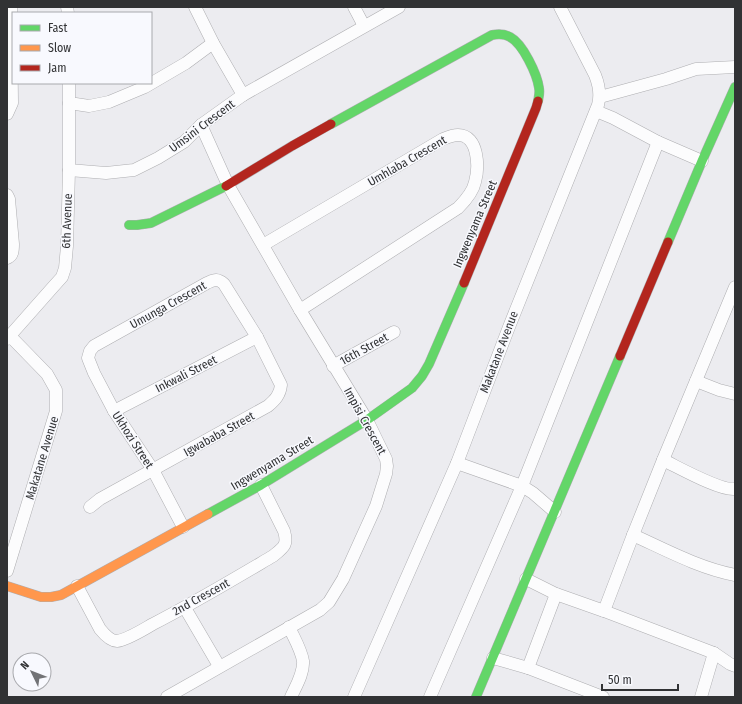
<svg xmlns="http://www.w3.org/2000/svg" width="742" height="704" viewBox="0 0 742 704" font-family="'Fira Sans Condensed',sans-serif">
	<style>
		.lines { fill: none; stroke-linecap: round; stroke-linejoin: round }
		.street-casing { stroke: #aeaeb1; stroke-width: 13 }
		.fast-casing { stroke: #aeaeb1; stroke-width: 10 }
		.slow-casing { stroke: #aeaeb1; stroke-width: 10 }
		.jam-casing { stroke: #aeaeb1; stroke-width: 10 }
		.street { stroke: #fcfcfd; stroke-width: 12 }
		.fast { stroke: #63d668; stroke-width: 9 }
		.slow { stroke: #ff974d; stroke-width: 9 }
		.jam { stroke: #b3261e; stroke-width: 9 }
		.labels { text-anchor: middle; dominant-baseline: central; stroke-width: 3; stroke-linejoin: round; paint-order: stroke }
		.street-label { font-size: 12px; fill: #313234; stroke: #f8f9fe }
	</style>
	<rect width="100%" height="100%" fill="#ececf0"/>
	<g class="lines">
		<defs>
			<g id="street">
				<polyline points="67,7 68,13"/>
				<polyline points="195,7 213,43 243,95"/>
				<polyline points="354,7 364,26"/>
				<polyline points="600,97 666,79 696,69 735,67"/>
				<polyline points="69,103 89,106 109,102 145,87 186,63 213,43"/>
				<polyline points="596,111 613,118 658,142 702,161"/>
				<polyline points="7,114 12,103 11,7"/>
				<polyline points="69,170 106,173 134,170 158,158 184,142 201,125 243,95 399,7"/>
				<path d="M 7,195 L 9,199 L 13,244 C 13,250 13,256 7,258"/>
				<path d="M 263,245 L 443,139 C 448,137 453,135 458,135 C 479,135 479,168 475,182 C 473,192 466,200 458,208 L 300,310"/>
				<polyline points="7,339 53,287 62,277 65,268 67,246 69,170 69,83"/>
				<polyline points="333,366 394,332"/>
				<polyline points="696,381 719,390 735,394"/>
				<polyline points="114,411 257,337"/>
				<path d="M 663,460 C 678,467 720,491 735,489"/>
				<polyline points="457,463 522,486 533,493 555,512"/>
				<path d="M 90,507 L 100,499 L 268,406 C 275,400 280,395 281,385 L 257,337 L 224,284 C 217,278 214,280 207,283 L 94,346 L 90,351 L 88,358 L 94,373 L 114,411 L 153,470 L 183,527"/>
				<path d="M 633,535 C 666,550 699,568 735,575"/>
				<polyline points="7,571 56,411 56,390 47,374 10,336"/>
				<polyline points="526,579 556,594 604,611 714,653 730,664 735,666"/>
				<path d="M 77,586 L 100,629 C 104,634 111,641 117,641 C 127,640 144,629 153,624 C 194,603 234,579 273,556 C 284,547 288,545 284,531 L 261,485"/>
				<polyline points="556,594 528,668 603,697"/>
				<polyline points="185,608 219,666"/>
				<polyline points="604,611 633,535 663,460 735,287"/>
				<path d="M 289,627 C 294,638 301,649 303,661 C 304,673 296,686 291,697"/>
				<polyline points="493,658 528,668"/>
				<polyline points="167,697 320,610 329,602 343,579 376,506 386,474 387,466 386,459 367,420 300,310 228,185 201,125"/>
				<path d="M 354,697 L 457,463 L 509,327 L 598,105 C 601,94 599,85 595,75 L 560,7"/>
				<polyline points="430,697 522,486 658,142"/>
				<polyline points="701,697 714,653"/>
			</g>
			<g id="fast">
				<path d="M 331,124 L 492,35 C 498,34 505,34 510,37 C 523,44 537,74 539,88 C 540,93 539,96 538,101"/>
				<polyline points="129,225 137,225 151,223 226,186"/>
				<polyline points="668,242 702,161 735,87"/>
				<polyline points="208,514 261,485 367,420 412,388 422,376 429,364 464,283"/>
				<polyline points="476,697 620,356"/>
			</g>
			<polyline id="slow" points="7,586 41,597 51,597 61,595 208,514"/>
			<g id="jam">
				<polyline points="226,186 292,146 331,124"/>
				<polyline points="464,283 536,108 538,101"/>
				<polyline points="620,356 668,242"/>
			</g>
		</defs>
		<!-- street casing -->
		<use href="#street" class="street-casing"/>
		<!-- fast casing -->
		<use href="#fast" class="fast-casing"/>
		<!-- slow casing -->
		<use href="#slow" class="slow-casing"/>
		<!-- jam casing -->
		<use href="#jam" class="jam-casing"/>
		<!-- street -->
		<use href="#street" class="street"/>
		<!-- fast -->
		<use href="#fast" class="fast"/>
		<!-- slow -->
		<use href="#slow" class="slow"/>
		<!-- jam -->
		<use href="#jam" class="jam"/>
	</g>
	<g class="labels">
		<!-- street labels -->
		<g class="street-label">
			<text transform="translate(202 126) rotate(-37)">Umsini Crescent</text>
			<text transform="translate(407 161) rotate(-30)">Umhlaba Crescent</text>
			<text transform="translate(67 221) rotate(-88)">6th Avenue</text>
			<text transform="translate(475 224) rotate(-67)">Ingwenyama Street</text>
			<text transform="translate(168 305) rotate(-29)">Umunga Crescent</text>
			<text transform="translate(364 349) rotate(-29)">16th Street</text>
			<text transform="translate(499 352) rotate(-69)">Makatane Avenue</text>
			<text transform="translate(186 374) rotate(-27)">Inkwali Street</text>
			<text transform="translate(365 421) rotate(61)">Impisi Crescent</text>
			<text transform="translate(219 434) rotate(-29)">Igwababa Street</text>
			<text transform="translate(133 440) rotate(57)">Ukhozi Street</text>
			<text transform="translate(42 458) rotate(-73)">Makatane Avenue</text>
			<text transform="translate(272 463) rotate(-31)">Ingwenyama Street</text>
			<text transform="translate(201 597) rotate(-29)">2nd Crescent</text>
		</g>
	</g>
	<!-- border -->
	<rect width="742" height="704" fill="none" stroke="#313234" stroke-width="16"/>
	<!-- legend -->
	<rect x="12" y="12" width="140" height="72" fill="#f8f9fe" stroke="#a8a9ad"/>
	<rect x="20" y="25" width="20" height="6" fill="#63d668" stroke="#a8a9ad"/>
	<text x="48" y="32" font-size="12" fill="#313234">Fast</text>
	<rect x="20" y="45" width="20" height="6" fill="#ff974d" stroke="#a8a9ad"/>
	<text x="48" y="52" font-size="12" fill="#313234">Slow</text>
	<rect x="20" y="65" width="20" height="6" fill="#b3261e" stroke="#a8a9ad"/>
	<text x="48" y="72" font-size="12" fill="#313234">Jam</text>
	<!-- north arrow -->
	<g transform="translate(32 672) rotate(313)"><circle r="19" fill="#f8f9fe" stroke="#a8a9ad"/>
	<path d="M0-3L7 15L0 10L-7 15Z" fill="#727376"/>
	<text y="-6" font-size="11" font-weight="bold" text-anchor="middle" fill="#313234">N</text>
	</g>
	<!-- scale -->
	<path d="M602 684v6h76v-6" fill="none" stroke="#313234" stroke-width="2"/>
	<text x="608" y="684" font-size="12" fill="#313234" stroke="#f8f9fe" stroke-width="3" paint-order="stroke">50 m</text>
</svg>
